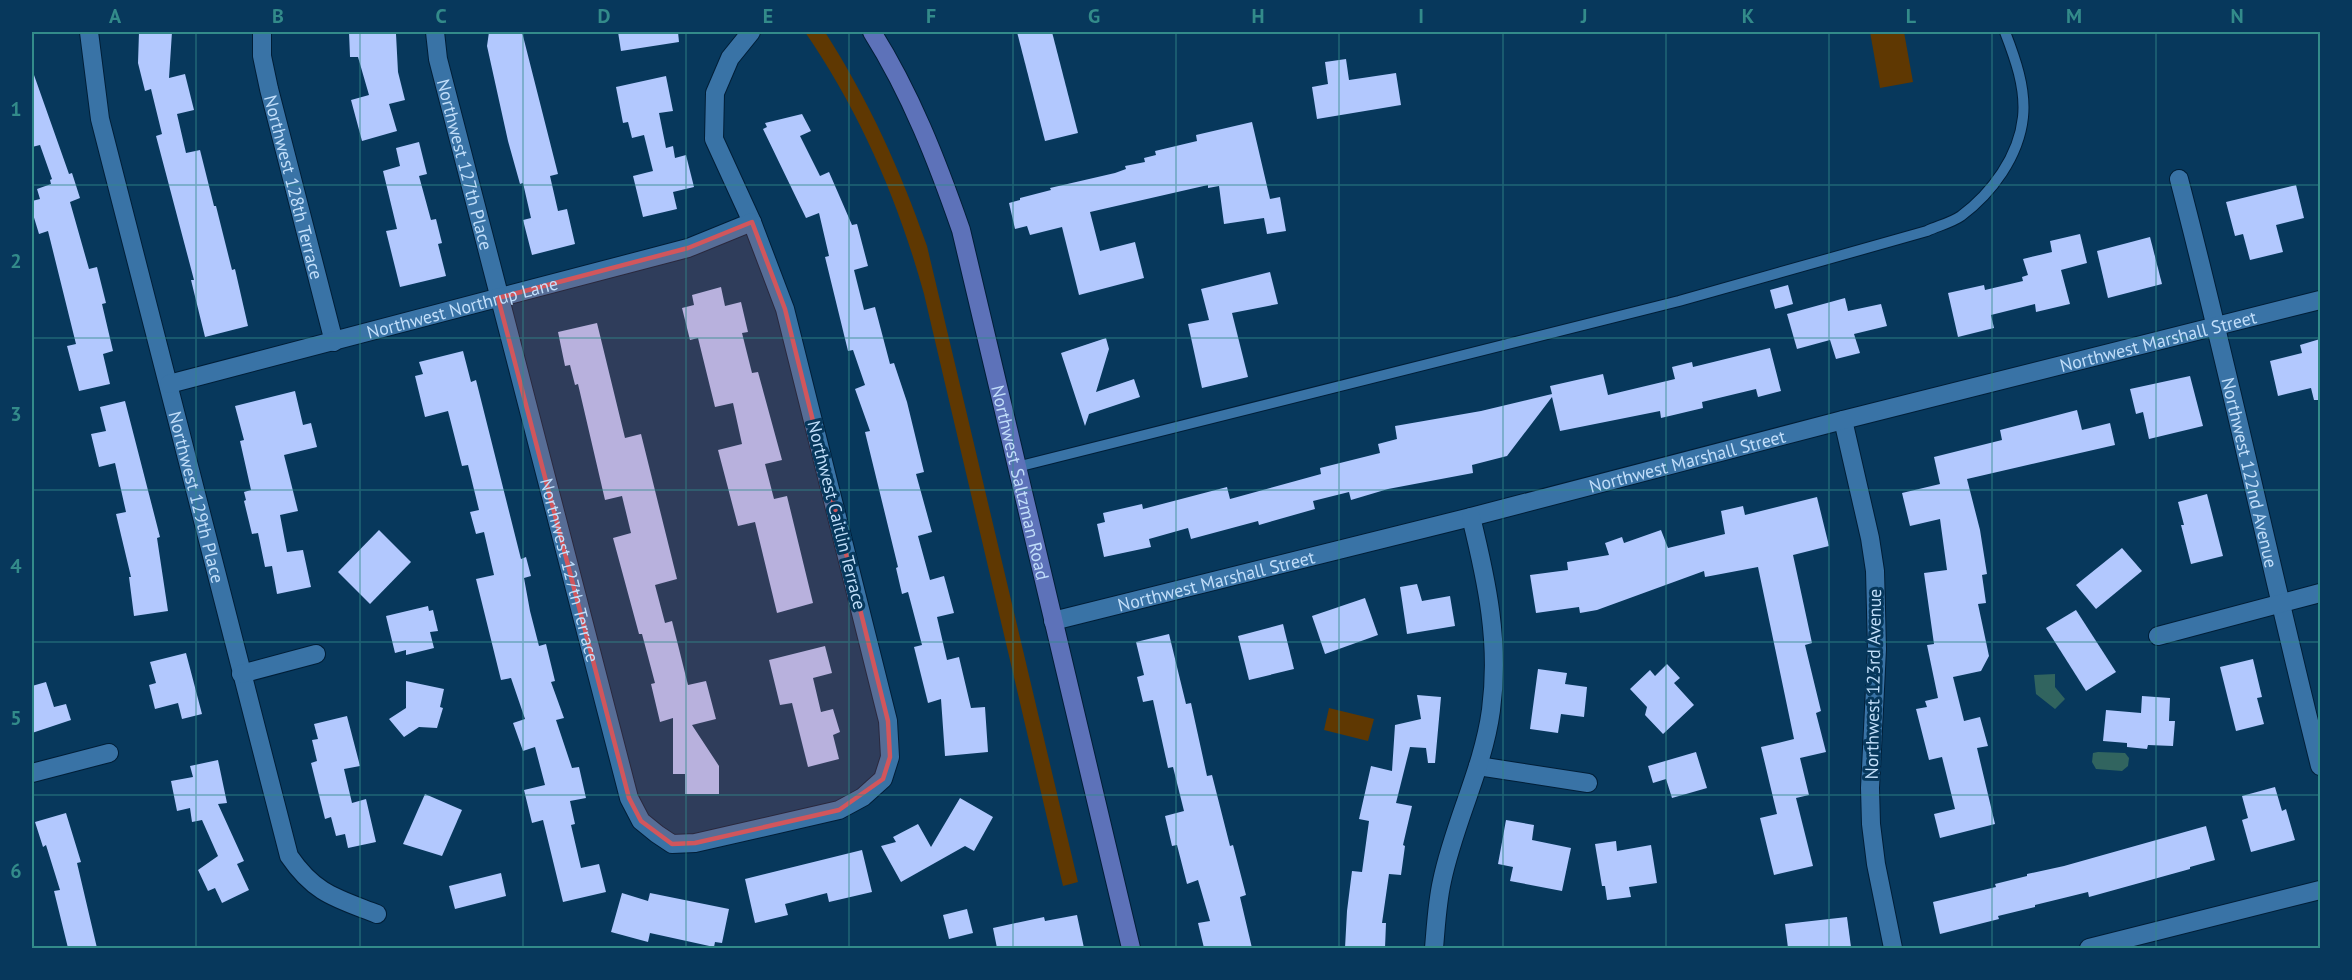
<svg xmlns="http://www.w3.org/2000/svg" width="2352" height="980" viewBox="0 0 2352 980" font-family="'PT Sans',sans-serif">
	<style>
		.green { fill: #5f3802 }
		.water { fill: #31645f }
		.building { fill: #b2c8fe }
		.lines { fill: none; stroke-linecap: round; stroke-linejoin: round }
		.service-casing { stroke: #001e37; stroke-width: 12 }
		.minor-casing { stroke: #001e37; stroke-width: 20 }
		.secondary-casing { stroke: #001e37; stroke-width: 20 }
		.service { stroke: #3973a6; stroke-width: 10 }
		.minor { stroke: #3973a6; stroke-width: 18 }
		.secondary { stroke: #5d72b9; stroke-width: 18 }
		.marked { fill: #d1565c; fill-opacity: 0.2; stroke: #d1565c; stroke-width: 4.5; stroke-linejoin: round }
		.grid { fill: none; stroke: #338b8a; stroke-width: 1.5; stroke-opacity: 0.55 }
		.labels { text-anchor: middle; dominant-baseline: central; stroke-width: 6; stroke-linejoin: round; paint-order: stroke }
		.street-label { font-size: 18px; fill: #c1defa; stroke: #07385c }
		.neatline { fill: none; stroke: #338b8a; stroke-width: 2 }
		.grid-label { font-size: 20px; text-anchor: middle; font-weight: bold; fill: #338b8a }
	</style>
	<rect width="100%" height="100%" fill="#07385c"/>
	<!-- green -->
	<g class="green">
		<path d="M 805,32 L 825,32 C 869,101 900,169 927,246 L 1078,882 L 1063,886 L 924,294 C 898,200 860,112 805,32 Z"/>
		<polygon points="1870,32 1904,32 1913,82 1880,88"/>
		<polygon points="1329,708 1374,719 1368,741 1324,730"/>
	</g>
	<!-- water -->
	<g class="water">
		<polygon points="2055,674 2055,687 2065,699 2055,709 2036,694 2034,675"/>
		<polygon points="2098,752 2125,753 2129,758 2128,766 2122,771 2096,769 2092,762 2093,753"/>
	</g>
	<!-- building -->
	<g class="building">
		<polygon points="139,32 172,32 169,78 185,74 194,110 177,114 186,153 200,150 214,206 216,206 232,270 235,269 248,326 205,337 191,280 194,280 156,136 162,134 151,89 145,91 138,63"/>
		<polygon points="349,32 383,32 383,34 396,34 398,72 405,100 389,104 397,131 362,141 351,100 369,95 358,57 350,57"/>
		<polygon points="489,32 522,32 558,174 550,176 558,211 567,209 575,244 532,255 523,220 531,218 523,183 520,184 508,141 487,46"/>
		<polygon points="618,32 678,32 679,42 621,51"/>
		<polygon points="1017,32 1052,32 1078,133 1045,141"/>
		<polygon points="1346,59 1349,80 1396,73 1401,105 1317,119 1312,87 1328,84 1325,62"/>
		<polygon points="32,75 34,75 69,174 72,173 80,198 70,202 89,269 97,267 106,303 102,304 113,351 103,354 110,384 79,391 67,346 76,344 48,231 39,234 32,211 32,201 40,199 37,189 51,184 50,180 52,179 40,145 32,147"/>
		<polygon points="666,76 673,111 659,113 666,148 673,146 675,158 686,155 694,187 673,192 677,209 643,217 633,176 653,171 644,135 632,138 628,122 623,123 616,87"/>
		<polygon points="802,114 811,131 800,136 820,176 829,172 852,225 857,224 868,266 854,270 864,310 875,307 890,364 894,363 907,402 924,472 916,474 932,532 918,536 930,580 944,576 954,613 937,617 947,660 959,657 971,708 985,707 988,752 945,756 941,699 928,703 914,647 922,645 908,592 902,594 896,568 898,567 865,432 870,431 855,389 865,385 853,350 848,351 825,257 829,256 819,213 806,218 763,129 767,127 765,123"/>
		<polygon points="1252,122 1270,199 1280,197 1286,231 1267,234 1264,218 1224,224 1219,186 1208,188 1208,185 1090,212 1100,251 1135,242 1144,278 1079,295 1062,227 1030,235 1027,226 1015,229 1009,203 1020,200 1020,198 1051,190 1050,188 1115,173 1126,169 1125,166 1145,162 1144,158 1156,155 1155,151 1197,141 1196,135"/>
		<polygon points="419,142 427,174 419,176 431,220 436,219 442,243 438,244 446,276 400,287 386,231 397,229 383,171 400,166 396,148"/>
		<polygon points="2296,185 2304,218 2276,225 2283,252 2250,260 2243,234 2235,236 2226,202"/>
		<polygon points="2080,234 2087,263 2061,270 2070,304 2036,312 2035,304 1991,315 1994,328 1958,337 1948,293 1984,285 1985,290 2023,281 2022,277 2028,275 2023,259 2052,252 2050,241"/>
		<polygon points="2150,237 2162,284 2108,298 2097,251"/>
		<polygon points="1270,272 1278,304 1232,313 1248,377 1202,388 1188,324 1209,320 1201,289"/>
		<polygon points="1788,285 1793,304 1775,309 1770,290"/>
		<polygon points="721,287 725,306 741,302 748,332 742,333 752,373 758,372 782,460 765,464 774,499 787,496 813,603 777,613 755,522 738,526 718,450 742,444 733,403 715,407 698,338 690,340 682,308 694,305 692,295"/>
		<polygon points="1845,298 1848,311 1881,304 1887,326 1854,334 1860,353 1836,359 1830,340 1797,349 1787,314"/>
		<polygon points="597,323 625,438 641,434 677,579 655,585 665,623 672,621 688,685 706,681 716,719 692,725 719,766 719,794 685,794 685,774 673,774 673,718 660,722 651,684 655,683 642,634 639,634 613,538 631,533 622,496 605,500 578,384 575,385 570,365 565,366 558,332"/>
		<polygon points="1106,338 1109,349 1096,392 1134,379 1140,397 1089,414 1085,426 1061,353"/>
		<polygon points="2320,339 2320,400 2314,400 2311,388 2278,396 2270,361 2302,353 2300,345"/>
		<polygon points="1770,348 1781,391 1758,397 1756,389 1702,402 1703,408 1661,418 1660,411 1560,431 1552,397 1507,456 1472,465 1473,473 1388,489 1351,500 1349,492 1313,501 1315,509 1259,525 1258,521 1191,539 1188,528 1149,539 1151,547 1104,557 1097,524 1105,522 1103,513 1142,504 1143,509 1227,487 1230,499 1321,474 1320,468 1380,453 1378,444 1397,439 1395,426 1481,411 1552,394 1550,386 1603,374 1608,395 1675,379 1672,367 1692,362 1693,367"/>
		<polygon points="463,351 471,382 476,380 521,559 526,557 531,576 524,578 530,611 539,646 546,644 555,681 551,682 564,718 556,720 572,768 579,767 586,798 570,801 575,824 571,825 581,868 599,864 606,892 563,902 543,820 532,823 524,790 545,785 535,747 523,751 513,723 525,719 511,678 501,680 476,579 494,575 484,532 476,534 470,512 479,510 468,465 462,466 448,411 425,417 415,376 423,374 419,362"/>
		<polygon points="2190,376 2203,426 2149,439 2143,412 2136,414 2130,389"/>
		<polygon points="295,391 303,425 311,423 317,447 284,455 298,511 280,515 287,552 303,550 311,587 277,594 272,566 265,567 258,533 252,534 244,501 246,500 244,492 251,490 240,441 244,440 235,406"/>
		<polygon points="125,401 160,537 157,538 168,611 134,616 129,577 131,577 116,514 126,512 115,463 99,467 91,434 106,431 100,407"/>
		<polygon points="2077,410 2082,430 2110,423 2115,445 1967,479 1980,530 1987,574 1982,575 1986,603 1978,604 1989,656 1981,671 1953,677 1964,721 1980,717 1988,746 1977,748 1995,824 1940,838 1934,814 1955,809 1942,757 1929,760 1916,709 1927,707 1925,701 1938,698 1927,645 1934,644 1924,573 1947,570 1940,519 1910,526 1902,493 1940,484 1934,457 2002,440 2000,430"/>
		<polygon points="2207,494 2223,556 2191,564 2181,525 2184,525 2178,502"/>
		<polygon points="1817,497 1829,546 1793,555 1812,643 1805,645 1821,711 1816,713 1826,752 1800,758 1809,795 1796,798 1813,866 1774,875 1760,818 1777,814 1761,747 1794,739 1758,567 1705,577 1704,571 1597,610 1580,613 1579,607 1536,613 1530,575 1568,570 1567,562 1609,555 1605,543 1622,537 1624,543 1661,530 1668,548 1725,534 1721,511 1743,506 1745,515"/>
		<polygon points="379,530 411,562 370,604 338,572"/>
		<polygon points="2122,548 2142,571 2096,609 2076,585"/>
		<polygon points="1417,584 1422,601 1450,596 1455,626 1407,634 1400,587"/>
		<polygon points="1365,598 1378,635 1325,654 1312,616"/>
		<polygon points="428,606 429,611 433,610 438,631 430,632 434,648 406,655 406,650 395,653 386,616"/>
		<polygon points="2076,610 2116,672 2086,691 2046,628"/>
		<polygon points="1283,624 1294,669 1249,680 1238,636"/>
		<polygon points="1169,634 1186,704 1191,703 1207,776 1212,775 1230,846 1233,845 1246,895 1240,897 1252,948 1204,948 1198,923 1210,921 1198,880 1187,884 1177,845 1172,846 1165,816 1184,811 1173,767 1168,768 1153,700 1143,702 1137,677 1144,675 1136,642"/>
		<polygon points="825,646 832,673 813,678 821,712 833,709 840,732 833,735 839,759 808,767 792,703 780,705 769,660"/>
		<polygon points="186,653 202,714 182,719 178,703 155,709 149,685 156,683 150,662"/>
		<polygon points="2253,659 2262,697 2257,698 2264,724 2236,731 2220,667"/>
		<polygon points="1667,664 1680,678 1674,683 1694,705 1663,734 1645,715 1647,707 1630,689 1650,670 1655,676"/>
		<polygon points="1538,669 1567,673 1565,684 1587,687 1584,717 1561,714 1558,733 1530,729"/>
		<polygon points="406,681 444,689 440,707 443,708 437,728 419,727 404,737 389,719 406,708"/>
		<polygon points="46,682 54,707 66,704 71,720 32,733 32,686"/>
		<polygon points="1417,695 1441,697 1435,763 1428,763 1426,748 1410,747 1396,803 1412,806 1403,845 1405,846 1401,875 1389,874 1382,923 1386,923 1385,948 1345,948 1347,911 1352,871 1362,872 1369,821 1359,819 1371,766 1392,771 1395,725 1421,719"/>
		<polygon points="2142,696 2170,698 2169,721 2175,721 2173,746 2148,745 2147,749 2127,747 2127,743 2103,741 2106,710 2141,713"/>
		<polygon points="347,716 360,766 344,769 352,803 366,799 376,842 348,848 345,834 336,836 331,817 325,819 311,763 317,761 312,740 318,739 314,724"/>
		<polygon points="1696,752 1707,788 1672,798 1666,779 1653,783 1648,766"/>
		<polygon points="218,760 227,803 218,804 244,861 237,864 249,890 222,903 215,888 208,891 198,870 218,856 202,820 192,822 190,808 177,811 171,781 193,777 190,766"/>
		<polygon points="2275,787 2282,811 2286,809 2295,840 2251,852 2242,820 2248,818 2242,796"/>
		<polygon points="425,794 462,810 442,856 403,844"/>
		<polygon points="960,798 993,817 974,851 965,846 901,882 881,846 896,842 893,837 918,824 931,847"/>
		<polygon points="66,813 81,862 77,863 97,948 68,948 54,891 60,890 46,845 43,847 35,822"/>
		<polygon points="1506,820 1534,825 1532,840 1571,848 1562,891 1510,881 1513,867 1498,864"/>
		<polygon points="2206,826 2215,860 2190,867 2190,869 2089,897 2088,892 2035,905 2035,907 1998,916 1999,919 1940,934 1933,902 1996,887 1995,884 2027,876 2027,874 2064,866"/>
		<polygon points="1616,841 1617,851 1651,845 1657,883 1629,887 1631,897 1607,900 1605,886 1602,886 1595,844"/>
		<polygon points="862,850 872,892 829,902 827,893 785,904 788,915 755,923 745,879"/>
		<polygon points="501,873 506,896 455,909 449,886"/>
		<polygon points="622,893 648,901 650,893 729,909 722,943 715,942 714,947 650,933 648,942 611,932"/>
		<polygon points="967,909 973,933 949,939 943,915"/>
		<polygon points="1077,915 1084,948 997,948 993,928 1044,917 1045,921"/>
		<polygon points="1847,917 1851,947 1788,948 1785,924"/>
	</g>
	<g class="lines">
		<defs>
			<path id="service" d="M 1017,467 L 1679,301 L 1927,231 C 1937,226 1951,223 1961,216 C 1992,193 2019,156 2023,117 C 2026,88 2015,58 2005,32"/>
			<g id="minor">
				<path id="s1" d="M 89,32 L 100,119 L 289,856 C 315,894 336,898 377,914"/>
				<path id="s2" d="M 262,32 L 262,56 L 269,89 L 334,342"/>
				<path id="s3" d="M 435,32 L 438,59 L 629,798 L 641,821 L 657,834 L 672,844 L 695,843 L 839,810 L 863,797 L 883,779 L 890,757 L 888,721 L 785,309 L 752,222 L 714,139 L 715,93 L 730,58 L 751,32"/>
				<path id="s4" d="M 2179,179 C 2230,374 2271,571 2320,766"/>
				<path id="s5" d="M 169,384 L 688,248 L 752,222"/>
				<polyline points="1843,420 1870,538 1875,571 1877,649 1870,788 1871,824 1876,864 1893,948"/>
				<path id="s6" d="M 1053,621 L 1471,517 L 1843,420 L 2320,300"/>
				<polyline points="2158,636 2320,593"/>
				<polyline points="241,674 316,654"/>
				<polyline points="1478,766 1588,783"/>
				<polyline points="32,773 109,753"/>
				<path d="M 1434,948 C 1436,926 1437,903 1442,881 C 1454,823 1483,769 1491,710 C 1500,643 1487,582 1471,517"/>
				<polyline points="2089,948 2320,890"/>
			</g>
			<g id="secondary">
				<path id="s7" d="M 872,32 C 911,94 937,161 961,230 L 1131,948"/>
			</g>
		</defs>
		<!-- service casing -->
		<use href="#service" class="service-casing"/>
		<!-- minor casing -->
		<use href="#minor" class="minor-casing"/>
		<!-- secondary casing -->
		<use href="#secondary" class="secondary-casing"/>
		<!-- service -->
		<use href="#service" class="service"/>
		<!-- minor -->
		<use href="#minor" class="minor"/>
		<!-- secondary -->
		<use href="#secondary" class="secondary"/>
	</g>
	<!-- marked area -->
	<path class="marked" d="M 752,222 L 785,309 L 888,721 L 890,757 L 883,779 L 839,810 L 695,843 L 672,844 L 641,821 L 629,798 L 498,298 L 688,248 Z"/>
	<!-- grid -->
	<path class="grid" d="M 196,32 L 196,948M 360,32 L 360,948M 523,32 L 523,948M 686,32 L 686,948M 849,32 L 849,948M 1013,32 L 1013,948M 1176,32 L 1176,948M 1339,32 L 1339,948M 1503,32 L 1503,948M 1666,32 L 1666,948M 1829,32 L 1829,948M 1992,32 L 1992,948M 2156,32 L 2156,948M 32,185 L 2320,185M 32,338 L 2320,338M 32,490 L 2320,490M 32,642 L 2320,642M 32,795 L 2320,795"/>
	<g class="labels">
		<!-- street labels -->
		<g class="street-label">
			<text stroke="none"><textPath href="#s3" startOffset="136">Northwest 127th Place</textPath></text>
			<text stroke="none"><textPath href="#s2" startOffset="159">Northwest 128th Terrace</textPath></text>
			<text stroke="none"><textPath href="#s5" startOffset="303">Northwest Northrup Lane</textPath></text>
			<text stroke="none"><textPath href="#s6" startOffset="1140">Northwest Marshall Street</textPath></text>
			<text stroke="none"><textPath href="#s6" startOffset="654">Northwest Marshall Street</textPath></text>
			<text stroke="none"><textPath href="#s4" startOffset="302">Northwest 122nd Avenue</textPath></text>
			<text stroke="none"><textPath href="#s7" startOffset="477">Northwest Saltzman Road</textPath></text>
			<text stroke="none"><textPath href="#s1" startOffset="478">Northwest 129th Place</textPath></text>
			<text transform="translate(837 515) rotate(76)">Northwest Caitlin Terrace</text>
			<text stroke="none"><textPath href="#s3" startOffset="555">Northwest 127th Terrace</textPath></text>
			<text stroke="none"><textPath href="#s6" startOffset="168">Northwest Marshall Street</textPath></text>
			<text transform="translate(1873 684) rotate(-89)">Northwest 123rd Avenue</text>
		</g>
	</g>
	<!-- border -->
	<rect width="2352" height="980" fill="none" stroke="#07385c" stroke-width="66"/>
	<rect x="33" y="33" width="2286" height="914" class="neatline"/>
	<g class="grid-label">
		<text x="115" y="23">A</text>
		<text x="278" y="23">B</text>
		<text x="441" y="23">C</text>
		<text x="604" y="23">D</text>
		<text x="768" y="23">E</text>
		<text x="931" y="23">F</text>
		<text x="1094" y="23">G</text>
		<text x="1258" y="23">H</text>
		<text x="1421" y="23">I</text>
		<text x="1584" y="23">J</text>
		<text x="1748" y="23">K</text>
		<text x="1911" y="23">L</text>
		<text x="2074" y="23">M</text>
		<text x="2237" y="23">N</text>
		<text x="16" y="116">1</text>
		<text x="16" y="268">2</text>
		<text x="16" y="421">3</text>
		<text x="16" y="573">4</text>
		<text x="16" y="725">5</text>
		<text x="16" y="878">6</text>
	</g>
</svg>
